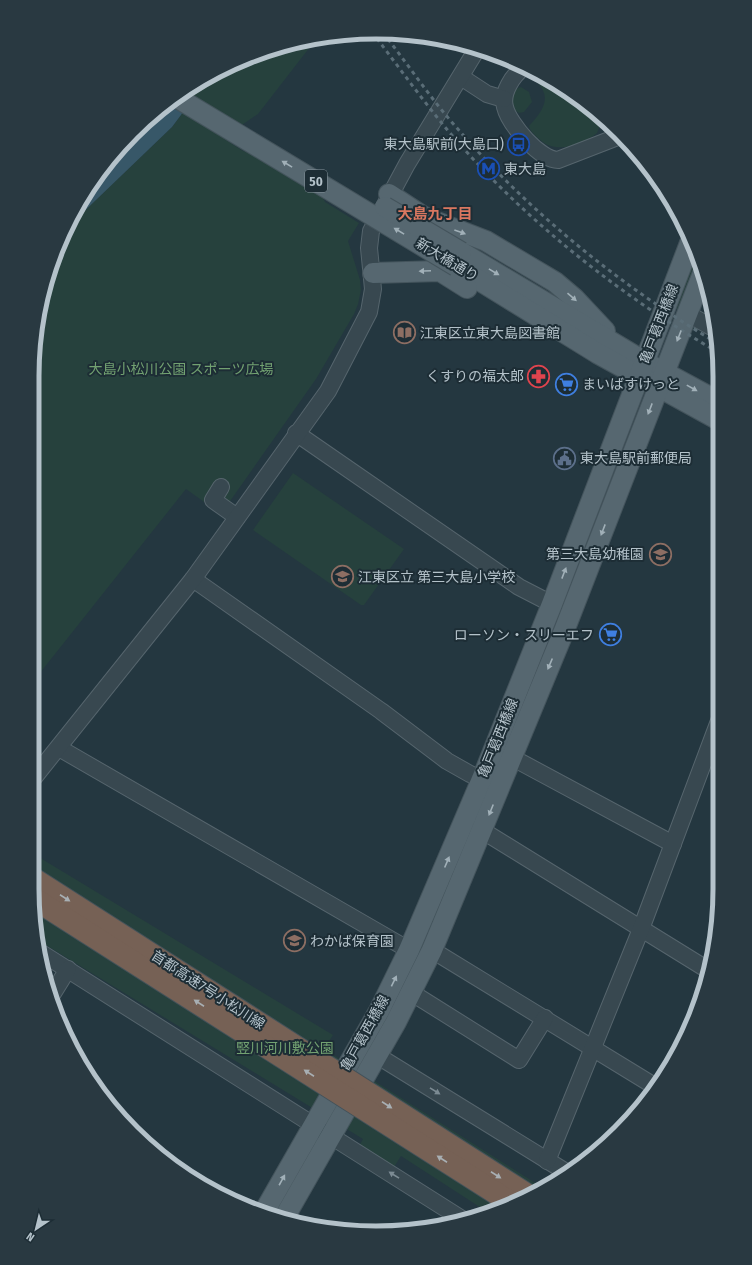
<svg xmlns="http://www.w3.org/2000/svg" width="752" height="1265" viewBox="0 0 752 1265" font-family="'Fira Sans Condensed','Noto Sans JP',sans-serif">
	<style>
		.green { fill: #26413d }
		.water { fill: #375768 }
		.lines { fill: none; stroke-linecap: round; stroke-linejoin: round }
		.minor-casing { stroke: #56656d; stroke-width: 18 }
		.major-casing { stroke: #44545c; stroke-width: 22 }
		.minor { stroke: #384850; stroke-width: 16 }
		.major { stroke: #566770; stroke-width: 20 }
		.rail { stroke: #5a6d77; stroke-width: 3; stroke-dasharray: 4 4; stroke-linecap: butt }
		.major-bridge-casing { stroke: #44545c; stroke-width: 22; stroke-linecap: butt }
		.highway-bridge-casing { stroke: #43525a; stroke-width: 24; stroke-linecap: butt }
		.major-bridge { stroke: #566770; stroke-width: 20 }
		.highway-bridge { stroke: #766155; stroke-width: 22 }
		.oneway { fill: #a1b0b8 }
		.oneway2 { fill: #a8afb3 }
		.oneway3 { fill: #7c8b93 }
		.labels { text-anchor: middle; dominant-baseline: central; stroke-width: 4; stroke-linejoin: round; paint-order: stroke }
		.shield { fill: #1d2d35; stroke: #87959d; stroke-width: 1 }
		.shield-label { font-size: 13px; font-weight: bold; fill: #b4c2ca }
		.poi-label { font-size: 14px; fill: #b4c2ca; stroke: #1d2d35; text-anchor: start }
		.street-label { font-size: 14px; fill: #b4c2ca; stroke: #1d2d35 }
		.park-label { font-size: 14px; fill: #72a171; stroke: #1d2d35 }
		.neighbourhood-label { font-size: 15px; font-weight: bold; fill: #d97760; stroke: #1d2d35 }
		.rim { fill: none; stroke: #b4c2ca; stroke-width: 5 }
	</style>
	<rect width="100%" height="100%" fill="#243740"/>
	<!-- green -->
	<g class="green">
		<polygon points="317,38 258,114 223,138 243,151 253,153 321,194 325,202 359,223 348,241 360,280 361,290 358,304 354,314 316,379 221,514 186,489 32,683 33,353 50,265 71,224 172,127 181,115 201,82 245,58 309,39"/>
		<path d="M 528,69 L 567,90 L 602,121 L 597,133 C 581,146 554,155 538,138 C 534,134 530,131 529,126 C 551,103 551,90 524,72 Z"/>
		<path d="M 521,87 L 529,92 L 532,102 L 524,112 L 519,113 L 513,109 C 511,101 511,89 521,87 Z"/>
		<polygon points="694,252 697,259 678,310 673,307"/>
		<polygon points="293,473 404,549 364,605 361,605 253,530"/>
		<polygon points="576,567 580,568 534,678 530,677"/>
		<polygon points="32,853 333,1035 324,1049 540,1186 489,1213 401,1156 394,1167 359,1146 363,1139 41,942 32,889"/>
	</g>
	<!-- water -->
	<polygon class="water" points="201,82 181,115 172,127 71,224 90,185 133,133 185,90"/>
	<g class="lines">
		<defs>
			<g id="minor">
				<path d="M 524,67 C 513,75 501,93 505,107 C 509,124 540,160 558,160 L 620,136"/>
				<polyline points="461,77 487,94 504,99"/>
				<polyline points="688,314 715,329"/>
				<polyline points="296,433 519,587 552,604"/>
				<polyline points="221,487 213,500 237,517"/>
				<polyline points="193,579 381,711 447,761 470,774 493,784"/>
				<polyline points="59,748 409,950"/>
				<polyline points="511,757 673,844"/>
				<polyline points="32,780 193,579 328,391 369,312 373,289 369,248 371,231 407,164 477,49"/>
				<polyline points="483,831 708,970"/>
				<polyline points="432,950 656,1087"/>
				<polyline points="43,954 462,1219"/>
				<polyline points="412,993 519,1060 545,1018"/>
				<polyline points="50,998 68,969"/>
				<polyline points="378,1056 566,1172"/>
				<polyline points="547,1161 641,929 719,721"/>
			</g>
			<g id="major">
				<polyline points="389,194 424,217 486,241 555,282 575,299 605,331"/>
				<polyline points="461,252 645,362 719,402"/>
				<polyline points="456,266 597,353 719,420"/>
				<polyline points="373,273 440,271 467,288"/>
				<polyline points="263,1214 379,1011 409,950 482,779 552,604 690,243"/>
				<polyline points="284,1218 396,1022 432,950 564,631 703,273"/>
			</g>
		</defs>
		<!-- minor casing -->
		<use href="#minor" class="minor-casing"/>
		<!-- major casing -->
		<use href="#major" class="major-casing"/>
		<!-- minor -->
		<use href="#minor" class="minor"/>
		<!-- major -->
		<use href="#major" class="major"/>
		<!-- rail -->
		<g class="rail">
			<path d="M 372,32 C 398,66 423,101 450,133 C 525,221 620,295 719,353"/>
			<path d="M 383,33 C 408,64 430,98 457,128 C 530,213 621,286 717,343"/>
		</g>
		<defs>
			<g id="major-bridge">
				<polyline points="176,97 456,266"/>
				<polyline points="385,207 461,252"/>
			</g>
			<g id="highway-bridge">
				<polyline points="32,878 526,1194"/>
				<polyline points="33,898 510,1202"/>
			</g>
		</defs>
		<!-- major-bridge casing -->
		<use href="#major-bridge" class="major-bridge-casing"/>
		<!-- highway-bridge casing -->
		<use href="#highway-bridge" class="highway-bridge-casing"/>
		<!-- major-bridge -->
		<use href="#major-bridge" class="major-bridge"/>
		<!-- highway-bridge -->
		<use href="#highway-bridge" class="highway-bridge"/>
	</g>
	<!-- one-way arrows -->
	<defs><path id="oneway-solid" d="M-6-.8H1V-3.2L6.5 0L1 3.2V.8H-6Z"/></defs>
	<g class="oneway">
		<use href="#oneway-solid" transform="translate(287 164) rotate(-149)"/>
		<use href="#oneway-solid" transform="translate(399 231) rotate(-149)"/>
		<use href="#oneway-solid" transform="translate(460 232) rotate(20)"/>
		<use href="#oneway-solid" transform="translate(425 271) rotate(178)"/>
		<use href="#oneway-solid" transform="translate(494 272) rotate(31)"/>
		<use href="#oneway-solid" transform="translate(572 297) rotate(41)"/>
		<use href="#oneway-solid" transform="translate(679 336) rotate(111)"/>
		<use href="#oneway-solid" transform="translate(692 388) rotate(29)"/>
		<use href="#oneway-solid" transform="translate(650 409) rotate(111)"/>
		<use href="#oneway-solid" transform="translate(603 530) rotate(111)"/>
		<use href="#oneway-solid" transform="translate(564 573) rotate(-69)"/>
		<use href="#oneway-solid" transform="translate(550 664) rotate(113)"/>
		<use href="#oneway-solid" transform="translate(491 810) rotate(112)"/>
		<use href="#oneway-solid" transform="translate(447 862) rotate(-67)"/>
		<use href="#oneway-solid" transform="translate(394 981) rotate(-64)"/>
		<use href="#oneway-solid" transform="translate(282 1180) rotate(-61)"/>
	</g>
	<g class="oneway2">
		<use href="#oneway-solid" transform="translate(65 898) rotate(33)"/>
		<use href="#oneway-solid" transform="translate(199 1003) rotate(-147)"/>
		<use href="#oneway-solid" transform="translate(309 1073) rotate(-147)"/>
		<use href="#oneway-solid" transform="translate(387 1105) rotate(33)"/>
		<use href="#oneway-solid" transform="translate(442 1159) rotate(-147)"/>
		<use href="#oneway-solid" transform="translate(496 1175) rotate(33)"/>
	</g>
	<g class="oneway3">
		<use href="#oneway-solid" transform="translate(435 1091) rotate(32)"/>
		<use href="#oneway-solid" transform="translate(394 1175) rotate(-148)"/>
	</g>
	<!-- icons -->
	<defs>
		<symbol id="bus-ring" viewBox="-11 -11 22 22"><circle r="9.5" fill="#1d2d35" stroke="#1a4fb4" stroke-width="1.5"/><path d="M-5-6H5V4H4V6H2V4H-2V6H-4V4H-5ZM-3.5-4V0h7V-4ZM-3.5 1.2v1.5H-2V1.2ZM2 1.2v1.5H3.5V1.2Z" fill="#1a4fb4"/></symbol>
		<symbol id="metro-ring" viewBox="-11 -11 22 22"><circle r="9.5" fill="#1d2d35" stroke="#1a4fb4" stroke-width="1.5"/><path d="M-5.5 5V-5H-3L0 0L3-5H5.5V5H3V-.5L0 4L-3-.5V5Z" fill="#1a4fb4"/></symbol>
		<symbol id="library-ring" viewBox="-11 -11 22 22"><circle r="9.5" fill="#1d2d35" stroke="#8d6e63" stroke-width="1.5"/><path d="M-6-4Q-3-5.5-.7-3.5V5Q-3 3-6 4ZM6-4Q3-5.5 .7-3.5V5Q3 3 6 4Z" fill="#8d6e63"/></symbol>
		<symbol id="pharmacy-ring" viewBox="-11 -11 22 22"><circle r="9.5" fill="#1d2d35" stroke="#e0444e" stroke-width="1.5"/><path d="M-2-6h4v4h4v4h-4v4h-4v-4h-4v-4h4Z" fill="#e0444e"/></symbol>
		<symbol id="supermarket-ring" viewBox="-11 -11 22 22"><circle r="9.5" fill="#1d2d35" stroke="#3f7fe0" stroke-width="1.5"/><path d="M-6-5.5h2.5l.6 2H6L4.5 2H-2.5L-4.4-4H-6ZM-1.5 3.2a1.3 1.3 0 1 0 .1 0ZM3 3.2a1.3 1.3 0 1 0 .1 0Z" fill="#3f7fe0"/></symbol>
		<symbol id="civic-ring" viewBox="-11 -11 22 22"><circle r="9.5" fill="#1d2d35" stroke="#5c6f8a" stroke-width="1.5"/><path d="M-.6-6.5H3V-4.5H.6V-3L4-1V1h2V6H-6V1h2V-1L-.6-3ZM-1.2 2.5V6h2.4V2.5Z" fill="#5c6f8a"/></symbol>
		<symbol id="school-ring" viewBox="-11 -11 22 22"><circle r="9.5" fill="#1d2d35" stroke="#8d6e63" stroke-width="1.5"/><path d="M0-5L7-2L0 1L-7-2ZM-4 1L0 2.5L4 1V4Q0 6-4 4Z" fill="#8d6e63"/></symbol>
	</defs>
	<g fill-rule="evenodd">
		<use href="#bus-ring" x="506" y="132" width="25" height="25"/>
		<use href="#metro-ring" x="476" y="156" width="25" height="25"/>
		<use href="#library-ring" x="392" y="320" width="25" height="25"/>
		<use href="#pharmacy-ring" x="526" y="364" width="25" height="25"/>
		<use href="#supermarket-ring" x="554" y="372" width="25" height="25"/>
		<use href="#civic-ring" x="552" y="446" width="25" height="25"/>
		<use href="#school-ring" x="648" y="542" width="25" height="25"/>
		<use href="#school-ring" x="330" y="564" width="25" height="25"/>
		<use href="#supermarket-ring" x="598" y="622" width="25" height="25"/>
		<use href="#school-ring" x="282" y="928" width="25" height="25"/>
	</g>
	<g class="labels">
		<!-- shield labels -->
		<rect class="shield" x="305" y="170" width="22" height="22" rx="3"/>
		<g class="shield-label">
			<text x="316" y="181">50</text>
		</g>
		<!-- poi labels -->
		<g class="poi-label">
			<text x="504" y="144" text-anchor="end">東大島駅前(大島口)</text>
			<text x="504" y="169">東大島</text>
			<text x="420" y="333">江東区立東大島図書館</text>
			<text x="524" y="376" text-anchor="end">くすりの福太郎</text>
			<text x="582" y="384">まいばすけっと</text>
			<text x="580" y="458">東大島駅前郵便局</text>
			<text x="644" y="554" text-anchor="end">第三大島幼稚園</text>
			<text x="358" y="577">江東区立 第三大島小学校</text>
			<text x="594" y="635" text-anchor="end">ローソン・スリーエフ</text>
			<text x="310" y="941">わかば保育園</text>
		</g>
		<!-- street labels -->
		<g class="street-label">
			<text transform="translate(447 260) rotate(31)">新大橋通り</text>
			<text transform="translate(659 324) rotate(-69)">亀戸葛西橋線</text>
			<text transform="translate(498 738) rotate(-68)">亀戸葛西橋線</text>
			<text transform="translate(208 990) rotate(33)">首都高速7号小松川線</text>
			<text transform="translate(365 1033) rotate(-61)">亀戸葛西橋線</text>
		</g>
		<!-- park labels -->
		<g class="park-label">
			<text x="181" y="369">大島小松川公園 スポーツ広場</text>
			<text x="285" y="1048">竪川河川敷公園</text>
		</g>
		<!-- neighbourhood labels -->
		<g class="neighbourhood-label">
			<text x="435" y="214">大島九丁目</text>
		</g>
	</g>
	<!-- crop -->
	<path d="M0 0H752V1265H0ZM376 39H376A337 337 0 0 1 713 376V889A337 337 0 0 1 376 1226H376A337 337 0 0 1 39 889V376A337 337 0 0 1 376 39Z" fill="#293941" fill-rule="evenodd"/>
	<path class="rim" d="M376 39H376A337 337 0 0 1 713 376V889A337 337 0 0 1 376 1226H376A337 337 0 0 1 39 889V376A337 337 0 0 1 376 39Z"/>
	<!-- north arrow -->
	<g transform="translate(36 1229) rotate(215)" stroke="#1d2d35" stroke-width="3" paint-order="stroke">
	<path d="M0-3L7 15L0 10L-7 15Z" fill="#b4c2ca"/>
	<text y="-6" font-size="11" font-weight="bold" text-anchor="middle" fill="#b4c2ca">N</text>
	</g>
</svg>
